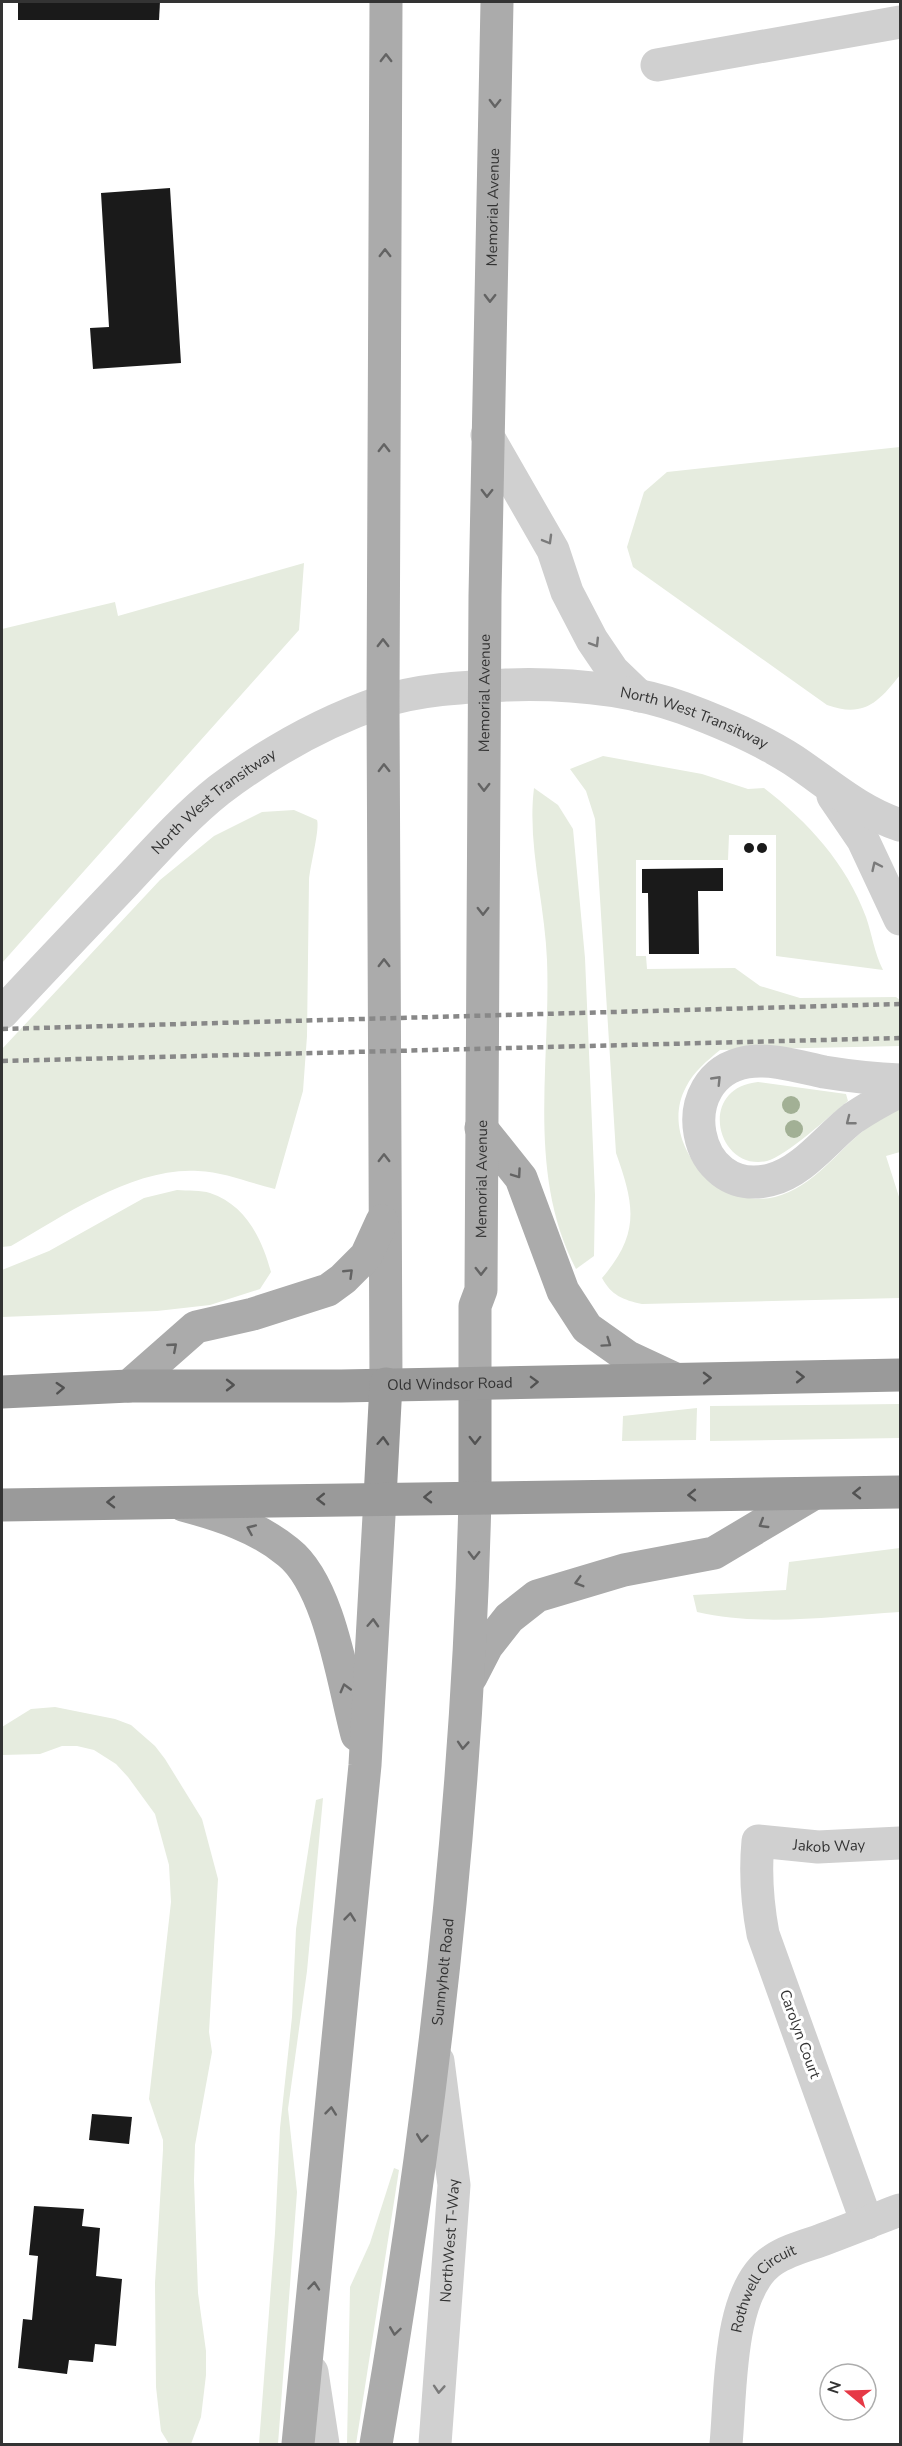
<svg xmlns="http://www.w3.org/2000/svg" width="902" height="2446" viewBox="0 0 902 2446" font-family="'Nunito Sans',sans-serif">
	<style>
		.green { fill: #e6ecdf }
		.building { fill: #1a1a1a }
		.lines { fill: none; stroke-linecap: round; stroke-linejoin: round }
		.minor { stroke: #d0d0d0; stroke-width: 33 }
		.major { stroke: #ababab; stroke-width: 33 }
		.highway { stroke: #9a9a9a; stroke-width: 33 }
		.rail { stroke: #888; stroke-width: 4.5; stroke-dasharray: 6 4.5; stroke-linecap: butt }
		.tree { fill: #a2b095 }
		.oneway { stroke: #636363 }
		.oneway2 { stroke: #7a7a7a }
		.oneway3 { stroke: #525252 }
		.labels { text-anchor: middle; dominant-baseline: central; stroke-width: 6; stroke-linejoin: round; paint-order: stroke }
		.street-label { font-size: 15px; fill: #333; stroke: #fff }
	</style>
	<rect width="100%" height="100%" fill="#fff"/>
	<!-- green -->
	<g class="green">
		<path d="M 900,447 L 900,675 C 878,703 863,718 827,705 L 633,567 L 627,547 L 644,492 L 667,472 Z"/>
		<polygon points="304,563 299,630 2,963 2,629 115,602 118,616"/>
		<path d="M 603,756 L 702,774 L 748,789 L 764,788 C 808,822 846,863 866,917 C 872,934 874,952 883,970 L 776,956 L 776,835 L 729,835 L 728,860 L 636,860 L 636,956 L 646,956 L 647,969 L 735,968 L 760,986 L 800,998 L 896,997 L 900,1000 L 900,1046 L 720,1050 C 707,1061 694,1071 686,1087 C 657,1141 717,1211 775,1197 C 814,1187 838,1150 869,1126 C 878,1119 890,1114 900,1108 L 900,1152 L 886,1156 L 900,1200 L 900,1298 L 642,1304 C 623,1300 611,1295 602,1278 C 641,1233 634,1204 616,1153 L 595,819 L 586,791 L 570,769 Z"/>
		<path d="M 534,788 L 558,805 L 573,829 L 585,958 L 595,1195 L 594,1256 L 576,1269 C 526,1173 551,1064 547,960 C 545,903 527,845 534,788 Z"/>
		<path d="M 294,810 L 317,820 C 320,829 310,866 309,880 L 307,1036 L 303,1091 L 275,1189 C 249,1183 225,1172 198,1171 C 134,1167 65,1215 11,1246 L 2,1247 L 2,1049 L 160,880 L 214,836 L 262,812 Z"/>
		<path d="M 758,1082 L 846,1094 L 848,1101 C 832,1114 785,1157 767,1161 C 717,1172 696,1088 758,1082 Z"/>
		<path d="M 177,1190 C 188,1191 201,1190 210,1193 C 246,1205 262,1239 271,1272 L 260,1289 L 210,1305 L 157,1311 L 2,1317 L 2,1270 L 49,1251 L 144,1198 Z"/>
		<polygon points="900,1404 900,1438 710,1441 710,1406"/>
		<polygon points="697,1408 696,1440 622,1441 623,1416"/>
		<path d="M 900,1548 L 900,1612 C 833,1616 763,1627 697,1612 L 693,1595 L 786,1590 L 789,1562 Z"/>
		<polygon points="55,1707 115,1719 131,1725 155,1746 165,1759 202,1819 218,1879 209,2032 212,2052 195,2145 194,2180 198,2293 206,2351 206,2375 201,2417 191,2444 169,2444 161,2431 156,2387 155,2283 163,2150 163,2140 149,2099 171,1902 169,1865 155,1814 128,1777 116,1764 94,1750 77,1746 62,1746 40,1754 2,1755 2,1727 31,1709"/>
		<polygon points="323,1798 307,1971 288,2109 297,2192 278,2444 259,2444 275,2233 280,2128 292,2017 296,1929 316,1800"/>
		<polygon points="394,2168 399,2170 356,2444 347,2444 350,2287 370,2243"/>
	</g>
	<!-- building -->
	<g class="building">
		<polygon points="18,2 160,2 159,20 18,20"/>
		<polygon points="170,188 181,363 93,369 90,328 109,327 101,193"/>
		<circle cx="749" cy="848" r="5"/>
		<circle cx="762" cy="848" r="5"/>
		<polygon points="723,868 723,891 698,891 699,954 649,954 648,893 642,893 642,869"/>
		<polygon points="92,2114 132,2117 129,2144 89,2140"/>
		<polygon points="34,2206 84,2209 82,2226 100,2228 96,2276 122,2279 116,2346 95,2344 93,2362 69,2360 67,2374 18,2368 23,2319 32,2320 38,2256 29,2255"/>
	</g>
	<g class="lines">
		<!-- minor -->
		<g class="minor">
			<polyline points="657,65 900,22"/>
			<polyline points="487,435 553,550 567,592 592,640 613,671 639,696"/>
			<polyline points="833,796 863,840 900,919"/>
			<path id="s1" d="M 2,1013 C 43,969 84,926 125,883 C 155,851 185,817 219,790 C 268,753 323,722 381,702 C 419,689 466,687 506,685 C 566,683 626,688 683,708 C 721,722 759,738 793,760 C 829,784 858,811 900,825"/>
			<path d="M 900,1080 C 875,1079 849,1076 824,1072 C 800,1067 772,1058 747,1062 C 670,1076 691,1199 770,1180 C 803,1172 827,1138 853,1118 C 868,1108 884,1099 900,1091"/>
			<path id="s2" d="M 867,2223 L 763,1934 C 757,1902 755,1873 758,1841 L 818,1847 L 900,1843"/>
			<polyline points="312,2372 323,2444"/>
			<path id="s3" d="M 435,2444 L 454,2185 L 438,2061"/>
			<path id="s4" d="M 726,2444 C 731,2394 727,2290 773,2260 C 786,2251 804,2246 819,2241 C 846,2231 873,2220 900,2210"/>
		</g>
		<!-- major -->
		<g class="major">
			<polyline points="481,1128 521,1178 563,1291 587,1328 628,1357 673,1378"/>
			<polyline points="386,1384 383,701 386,2"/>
			<path id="s5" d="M 475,1384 L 475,1306 L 481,1290 L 485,596 L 497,2"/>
			<polyline points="129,1386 196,1327 253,1314 328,1290 343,1279 366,1256 382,1221"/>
			<path d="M 183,1505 C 220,1515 258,1527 288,1552 C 330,1585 343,1683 357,1735"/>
			<polyline points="471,1677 487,1646 509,1618 537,1596 624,1570 714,1553 813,1494"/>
			<polyline points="298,2444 365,1765 380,1498"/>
			<path id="s6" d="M 376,2444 C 430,2132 468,1814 475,1496"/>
		</g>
		<!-- highway -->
		<g class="highway">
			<polyline points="475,1384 475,1496"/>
			<path id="s7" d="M 2,1392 L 129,1386 L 341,1386 L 900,1375"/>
			<polyline points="380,1498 386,1384"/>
			<polyline points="2,1505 900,1492"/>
		</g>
		<!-- rail -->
		<g class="rail">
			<polyline points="2,1029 900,1004"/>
			<polyline points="2,1061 900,1038"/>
		</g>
	</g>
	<!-- trees -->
	<g class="tree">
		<circle cx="791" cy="1105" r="9"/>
		<circle cx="794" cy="1129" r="9"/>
	</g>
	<!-- one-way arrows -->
	<defs><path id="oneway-chevron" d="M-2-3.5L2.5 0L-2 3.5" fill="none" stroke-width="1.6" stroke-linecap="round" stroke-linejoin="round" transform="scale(1.5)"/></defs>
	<g class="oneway">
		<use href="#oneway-chevron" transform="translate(386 58) rotate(-90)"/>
		<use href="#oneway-chevron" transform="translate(495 103) rotate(91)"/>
		<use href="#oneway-chevron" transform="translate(385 253) rotate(-90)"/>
		<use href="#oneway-chevron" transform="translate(490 298) rotate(91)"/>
		<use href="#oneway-chevron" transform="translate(384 448) rotate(-90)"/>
		<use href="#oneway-chevron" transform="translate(487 493) rotate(91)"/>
		<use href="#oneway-chevron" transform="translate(383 643) rotate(-90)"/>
		<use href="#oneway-chevron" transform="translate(384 768) rotate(-91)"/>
		<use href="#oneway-chevron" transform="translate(484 787) rotate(90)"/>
		<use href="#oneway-chevron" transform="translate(483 911) rotate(90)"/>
		<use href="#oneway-chevron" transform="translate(384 963) rotate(-90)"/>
		<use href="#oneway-chevron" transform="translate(384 1158) rotate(-90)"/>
		<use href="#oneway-chevron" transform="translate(517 1174) rotate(55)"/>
		<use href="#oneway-chevron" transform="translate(481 1271) rotate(90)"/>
		<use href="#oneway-chevron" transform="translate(349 1273) rotate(-44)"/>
		<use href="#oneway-chevron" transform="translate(607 1343) rotate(35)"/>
		<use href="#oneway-chevron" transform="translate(173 1347) rotate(-41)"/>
		<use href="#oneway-chevron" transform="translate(763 1524) rotate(149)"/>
		<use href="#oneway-chevron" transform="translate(251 1529) rotate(-156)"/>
		<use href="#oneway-chevron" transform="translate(474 1555) rotate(91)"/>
		<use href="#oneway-chevron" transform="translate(579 1582) rotate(164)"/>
		<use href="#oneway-chevron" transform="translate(373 1623) rotate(-87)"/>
		<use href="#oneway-chevron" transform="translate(345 1688) rotate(-105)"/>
		<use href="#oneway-chevron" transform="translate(463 1745) rotate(94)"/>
		<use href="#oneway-chevron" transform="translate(350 1917) rotate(-84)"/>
		<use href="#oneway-chevron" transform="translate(331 2111) rotate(-84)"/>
		<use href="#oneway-chevron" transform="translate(422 2138) rotate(97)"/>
		<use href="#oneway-chevron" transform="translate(314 2286) rotate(-85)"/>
		<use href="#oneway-chevron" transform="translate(395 2331) rotate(98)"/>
	</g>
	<g class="oneway2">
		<use href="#oneway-chevron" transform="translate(548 540) rotate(60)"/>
		<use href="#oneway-chevron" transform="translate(595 643) rotate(58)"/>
		<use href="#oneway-chevron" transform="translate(876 866) rotate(-115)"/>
		<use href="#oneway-chevron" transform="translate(717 1080) rotate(-46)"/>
		<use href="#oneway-chevron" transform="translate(850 1121) rotate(142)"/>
		<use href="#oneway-chevron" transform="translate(439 2389) rotate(94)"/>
	</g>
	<g class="oneway3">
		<use href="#oneway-chevron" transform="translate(800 1377) rotate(-1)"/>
		<use href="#oneway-chevron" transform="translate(707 1378) rotate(-1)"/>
		<use href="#oneway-chevron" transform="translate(534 1382) rotate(-2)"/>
		<use href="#oneway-chevron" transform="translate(230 1385)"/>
		<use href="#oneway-chevron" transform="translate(60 1388) rotate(-3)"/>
		<use href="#oneway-chevron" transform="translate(475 1440) rotate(90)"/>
		<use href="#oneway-chevron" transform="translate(383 1441) rotate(-87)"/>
		<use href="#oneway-chevron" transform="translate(857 1493) rotate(179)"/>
		<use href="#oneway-chevron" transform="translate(692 1495) rotate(179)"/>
		<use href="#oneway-chevron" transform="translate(428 1497) rotate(179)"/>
		<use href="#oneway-chevron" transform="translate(321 1499) rotate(179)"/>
		<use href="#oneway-chevron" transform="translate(111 1502) rotate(179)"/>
	</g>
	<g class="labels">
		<!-- street labels -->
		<g class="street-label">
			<text stroke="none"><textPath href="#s5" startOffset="1178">Memorial Avenue</textPath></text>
			<text stroke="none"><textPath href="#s5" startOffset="692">Memorial Avenue</textPath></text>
			<text stroke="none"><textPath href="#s1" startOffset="816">North West Transitway</textPath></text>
			<text stroke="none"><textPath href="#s1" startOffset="300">North West Transitway</textPath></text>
			<text stroke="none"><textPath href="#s5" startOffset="206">Memorial Avenue</textPath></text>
			<text stroke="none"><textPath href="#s7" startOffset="448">Old Windsor Road</textPath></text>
			<text stroke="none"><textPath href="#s2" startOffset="472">Jakob Way</textPath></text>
			<text stroke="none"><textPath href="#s6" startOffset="477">Sunnyholt Road</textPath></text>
			<text transform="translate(800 2034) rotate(70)">Carolyn Court</text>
			<text stroke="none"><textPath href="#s3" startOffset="204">NorthWest T-Way</textPath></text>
			<text stroke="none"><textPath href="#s4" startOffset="166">Rothwell Circuit</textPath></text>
		</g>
	</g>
	<!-- border -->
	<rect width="902" height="2446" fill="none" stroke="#333333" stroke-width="6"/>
	<!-- north arrow -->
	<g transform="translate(848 2392) rotate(289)"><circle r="28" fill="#ffffff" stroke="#adadad" stroke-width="1.5"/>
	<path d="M0-4.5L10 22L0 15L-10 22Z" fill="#e63946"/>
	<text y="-9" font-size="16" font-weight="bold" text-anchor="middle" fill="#333333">N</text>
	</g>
</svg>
